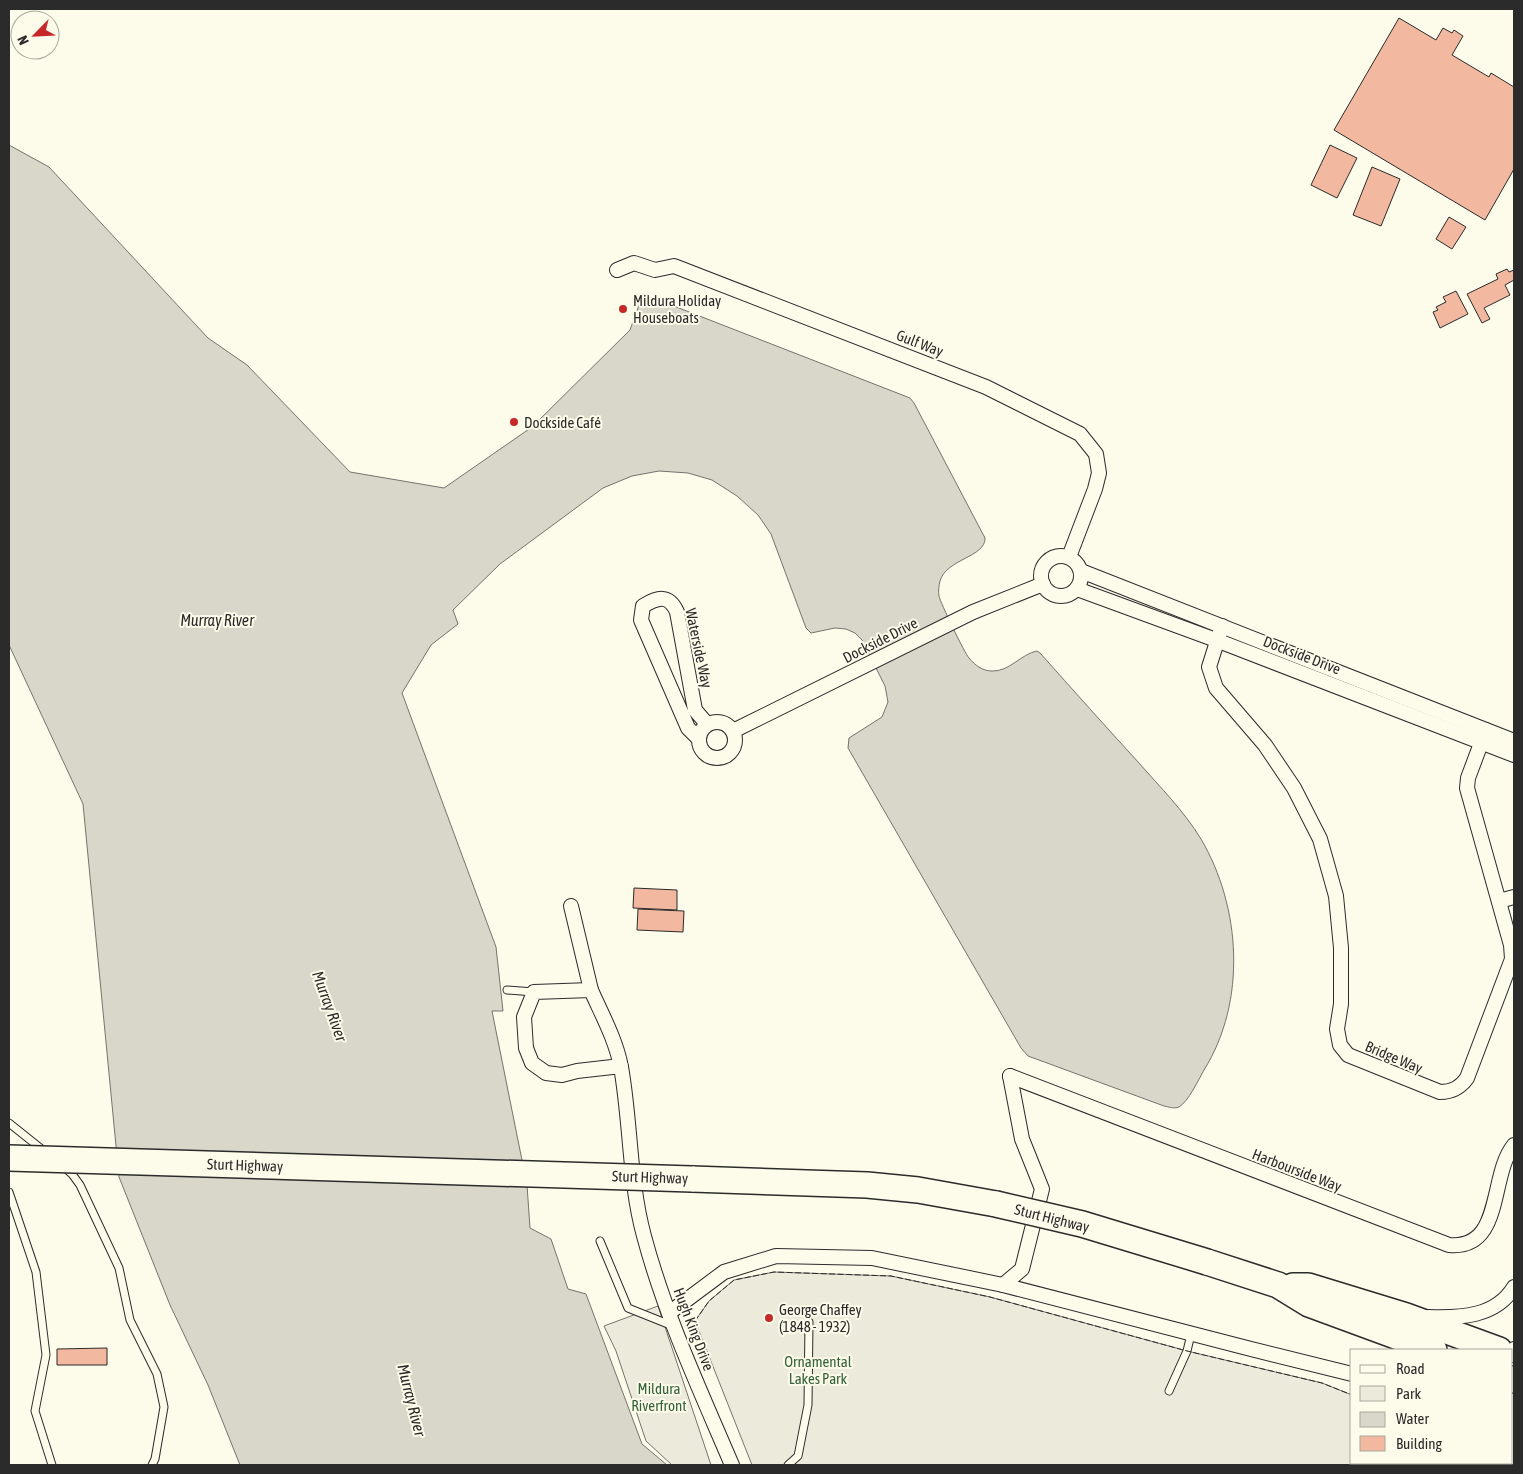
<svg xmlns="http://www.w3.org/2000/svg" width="1523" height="1474" viewBox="0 0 1523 1474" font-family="'Asap Condensed',sans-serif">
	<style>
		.green { fill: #ecebdb; stroke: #74746e }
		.water { fill: #d8d7c9; stroke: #74746e }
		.building { fill: #f2b8a0; stroke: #2b2b2b }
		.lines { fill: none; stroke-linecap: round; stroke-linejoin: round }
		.lane-casing { stroke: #2b2b2b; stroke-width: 9 }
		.street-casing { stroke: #2b2b2b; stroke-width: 16 }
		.highway-casing { stroke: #2b2b2b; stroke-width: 28 }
		.lane { stroke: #fdfbea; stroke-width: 7 }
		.street { stroke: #fdfbea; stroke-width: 14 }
		.highway { stroke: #fdfbea; stroke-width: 25 }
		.highway-bridge-casing { stroke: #2b2b2b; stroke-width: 28; stroke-linecap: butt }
		.highway-bridge { stroke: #fdfbea; stroke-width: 25 }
		.fence { stroke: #2b2b2b; stroke-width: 1; stroke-dasharray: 6 2.5; stroke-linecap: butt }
		.poi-dot { fill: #c62828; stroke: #fdfbea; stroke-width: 2 }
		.labels { text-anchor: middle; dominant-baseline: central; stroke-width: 4; stroke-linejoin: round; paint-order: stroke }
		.poi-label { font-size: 15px; fill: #2b2b2b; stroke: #fdfbea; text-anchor: start }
		.street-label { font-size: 15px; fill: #2b2b2b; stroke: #fdfbea }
		.park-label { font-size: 15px; fill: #34623c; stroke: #fdfbea }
		.water-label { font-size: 16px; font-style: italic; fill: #2b2b2b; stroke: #fdfbea }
	</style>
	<rect width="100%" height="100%" fill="#fdfbea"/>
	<!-- green -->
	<g class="green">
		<polygon points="774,1272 891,1276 990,1297 1187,1351 1322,1383 1352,1395 1352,1463 1436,1463 1436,1465 752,1465 695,1321 709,1301 734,1280"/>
		<polygon points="658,1306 711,1465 672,1465 646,1441 616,1351 604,1326"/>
	</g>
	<!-- water -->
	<path class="water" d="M 9,145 L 49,167 L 208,338 L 247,365 L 350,472 L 444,488 L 532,427 L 630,330 L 643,294 L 910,398 L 914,403 L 985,538 C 986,557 946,559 940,581 C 939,585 938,592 939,596 C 940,602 965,654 969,658 C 975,665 982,671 992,671 C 1009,672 1021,654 1037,651 L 1040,653 C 1073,690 1106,727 1139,763 C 1160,787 1184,811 1201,839 C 1241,907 1247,1001 1204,1070 C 1199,1079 1188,1102 1179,1107 C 1174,1109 1169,1107 1164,1106 L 1028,1056 L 1021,1048 L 848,748 L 849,738 L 882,717 L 888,702 L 885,686 L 862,640 L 855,633 L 846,629 L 835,628 L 811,633 L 806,628 L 771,534 L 758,515 L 737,496 L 712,480 L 688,473 L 659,471 L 632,476 L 603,488 L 500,564 L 453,610 L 458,624 L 431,645 L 402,693 L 496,947 L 503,1011 L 492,1011 L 527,1185 L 530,1228 L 551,1239 L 568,1289 L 586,1294 L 642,1444 L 667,1465 L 240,1465 L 208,1385 L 170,1305 L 119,1177 L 83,804 L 9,645 Z"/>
	<!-- building -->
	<g class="building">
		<polygon points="1399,18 1436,40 1443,28 1452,33 1454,30 1463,36 1452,55 1489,77 1491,73 1514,87 1514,169 1485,220 1334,130"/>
		<polygon points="1330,145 1357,158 1337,198 1311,185"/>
		<polygon points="1372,167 1400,179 1381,226 1353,215"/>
		<polygon points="1449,217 1466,227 1452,249 1436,239"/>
		<polygon points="1507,269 1509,272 1514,270 1514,280 1505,285 1510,295 1484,308 1490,319 1482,323 1467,294 1498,279 1496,274"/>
		<polygon points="1456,291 1468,314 1440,328 1433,312 1438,310 1436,307 1446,302 1443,297"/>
		<polygon points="634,888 677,890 677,910 633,908"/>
		<polygon points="638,909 684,911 683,932 637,930"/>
		<polygon points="107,1348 107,1365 57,1365 57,1349"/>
	</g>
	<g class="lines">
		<defs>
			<g id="lane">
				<polyline points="507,990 534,992"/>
				<polyline points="9,1123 44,1151"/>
				<polyline points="64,1167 72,1174 80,1185 119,1268 130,1320 157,1374 164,1407 155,1459 152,1465"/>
				<polyline points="9,1192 36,1272 46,1355 35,1411 52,1465"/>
				<polyline points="600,1241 628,1308 673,1326"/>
				<polyline points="1169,1391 1187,1351 1191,1334"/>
				<polyline points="788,1465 798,1456 808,1405 809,1322"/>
			</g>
			<g id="street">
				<polyline points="617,270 634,263 655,270 674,266 986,387 1080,434 1096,454 1099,473 1095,489 1069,557"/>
				<circle cx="1061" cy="576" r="20"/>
				<polyline points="1081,571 1514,741"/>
				<polyline points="1077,589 1216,640 1514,755"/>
				<path d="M 1222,626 L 1209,667 L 1216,688 L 1265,745 L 1294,788 L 1320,839 L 1336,896 L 1341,948 L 1341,1004 L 1337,1029 L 1340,1045 L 1348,1055 L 1440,1092 C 1452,1092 1460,1088 1467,1078 L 1512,959 L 1511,945 L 1467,788 L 1468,778 L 1486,730"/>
				<circle cx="717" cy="740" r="18"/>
				<polyline points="733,731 973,612 1043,584"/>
				<path d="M 698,738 L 688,728 L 641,620 L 643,606 C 658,597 669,594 677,612 L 695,710 L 707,724"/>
				<polyline points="1499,901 1514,897"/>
				<polyline points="571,906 591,990"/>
				<path d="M 621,1066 L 577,1071 L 562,1075 L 546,1073 L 532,1063 L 526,1048 L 524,1017 L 534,992 L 591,990 C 602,1015 616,1040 621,1067 C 631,1123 629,1181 644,1236 C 665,1315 700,1390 732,1465"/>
				<path d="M 1010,1076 L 1449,1245 C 1504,1250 1489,1175 1514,1145"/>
				<polyline points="1003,1285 1022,1269 1042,1189 1022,1139 1010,1076"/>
				<polyline points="669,1313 724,1272 776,1256 872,1258 1003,1285 1251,1349 1352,1374"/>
				<path d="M 1429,1317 C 1460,1318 1496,1317 1514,1287"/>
				<polyline points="1512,1355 1514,1349"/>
				<polyline points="1504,1463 1504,1465"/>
			</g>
			<g id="highway">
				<polyline points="692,1179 867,1185 918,1190 996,1204"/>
				<polyline points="1207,1262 1278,1285 1309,1304 1434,1350"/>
				<polyline points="1293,1286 1308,1286 1406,1316 1499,1350"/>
				<polyline points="1512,1379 1514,1380"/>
			</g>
		</defs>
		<!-- lane casing -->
		<use href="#lane" class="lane-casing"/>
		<!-- street casing -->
		<use href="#street" class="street-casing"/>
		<!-- highway casing -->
		<use href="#highway" class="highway-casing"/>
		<!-- lane -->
		<use href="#lane" class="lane"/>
		<!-- street -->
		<use href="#street" class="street"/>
		<!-- highway -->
		<use href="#highway" class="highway"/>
		<defs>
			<g id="highway-bridge">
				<polyline points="9,1158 692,1179"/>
				<polyline points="996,1204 1082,1224 1207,1262"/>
			</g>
		</defs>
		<!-- highway-bridge casing -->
		<use href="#highway-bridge" class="highway-bridge-casing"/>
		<!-- highway-bridge -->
		<use href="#highway-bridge" class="highway-bridge"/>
		<!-- fence -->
		<g class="fence">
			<polyline points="695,1321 709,1301 734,1280 774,1272 891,1276 990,1297 1187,1351 1322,1383 1352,1395"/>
			<polyline points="1436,1465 1436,1463"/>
		</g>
	</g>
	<!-- markers -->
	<g class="poi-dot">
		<circle cx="623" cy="309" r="5"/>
		<circle cx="514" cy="422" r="5"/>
		<circle cx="769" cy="1318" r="5"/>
	</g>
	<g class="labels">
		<!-- poi labels -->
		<g class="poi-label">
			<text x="633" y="300">Mildura Holiday<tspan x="633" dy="17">Houseboats</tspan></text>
			<text x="524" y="422">Dockside Café</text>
			<text x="779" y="1309">George Chaffey<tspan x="779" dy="17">(1848 - 1932)</tspan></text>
		</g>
		<!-- street labels -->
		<g class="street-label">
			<text transform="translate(920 343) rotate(21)">Gulf Way</text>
			<text transform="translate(880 640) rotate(-27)">Dockside Drive</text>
			<text transform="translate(699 648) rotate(78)">Waterside Way</text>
			<text transform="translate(1302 655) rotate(21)">Dockside Drive</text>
			<text transform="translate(1394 1057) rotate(23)">Bridge Way</text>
			<text transform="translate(245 1165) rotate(2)">Sturt Highway</text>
			<text transform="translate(1297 1170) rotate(21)">Harbourside Way</text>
			<text transform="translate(650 1177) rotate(2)">Sturt Highway</text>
			<text transform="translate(1052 1218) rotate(14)">Sturt Highway</text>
			<text transform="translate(694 1329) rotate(69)">Hugh King Drive</text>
		</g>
		<!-- park labels -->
		<g class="park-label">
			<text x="818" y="1361">Ornamental<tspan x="818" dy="17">Lakes Park</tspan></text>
			<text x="659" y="1388">Mildura<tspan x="659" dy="17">Riverfront</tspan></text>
		</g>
		<!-- water labels -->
		<g class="water-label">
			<text x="217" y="620">Murray River</text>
			<text transform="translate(330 1006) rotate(70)">Murray River</text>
			<text transform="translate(412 1400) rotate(76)">Murray River</text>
		</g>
	</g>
	<!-- border -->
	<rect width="1523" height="1474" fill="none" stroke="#2b2b2b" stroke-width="20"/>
	<!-- legend -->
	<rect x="1350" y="1349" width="162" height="115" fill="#fdfbea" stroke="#a9a89e"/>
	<rect x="1360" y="1365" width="25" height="8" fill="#fdfbea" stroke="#a9a89e"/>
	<text x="1396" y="1374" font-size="15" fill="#2b2b2b">Road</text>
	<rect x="1360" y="1386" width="25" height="15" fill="#ecebdb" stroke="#a9a89e"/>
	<text x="1396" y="1399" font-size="15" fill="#2b2b2b">Park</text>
	<rect x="1360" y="1412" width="25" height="15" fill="#d8d7c9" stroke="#a9a89e"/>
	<text x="1396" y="1424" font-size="15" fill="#2b2b2b">Water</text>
	<rect x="1360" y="1436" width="25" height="15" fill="#f2b8a0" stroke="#a9a89e"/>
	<text x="1396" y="1449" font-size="15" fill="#2b2b2b">Building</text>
	<!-- north arrow -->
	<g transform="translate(35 35) rotate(246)"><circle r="24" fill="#fdfbea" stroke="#a9a89e"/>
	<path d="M0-4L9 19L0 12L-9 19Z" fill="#c62828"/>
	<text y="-8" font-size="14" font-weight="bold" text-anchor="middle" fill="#2b2b2b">N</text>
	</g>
</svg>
